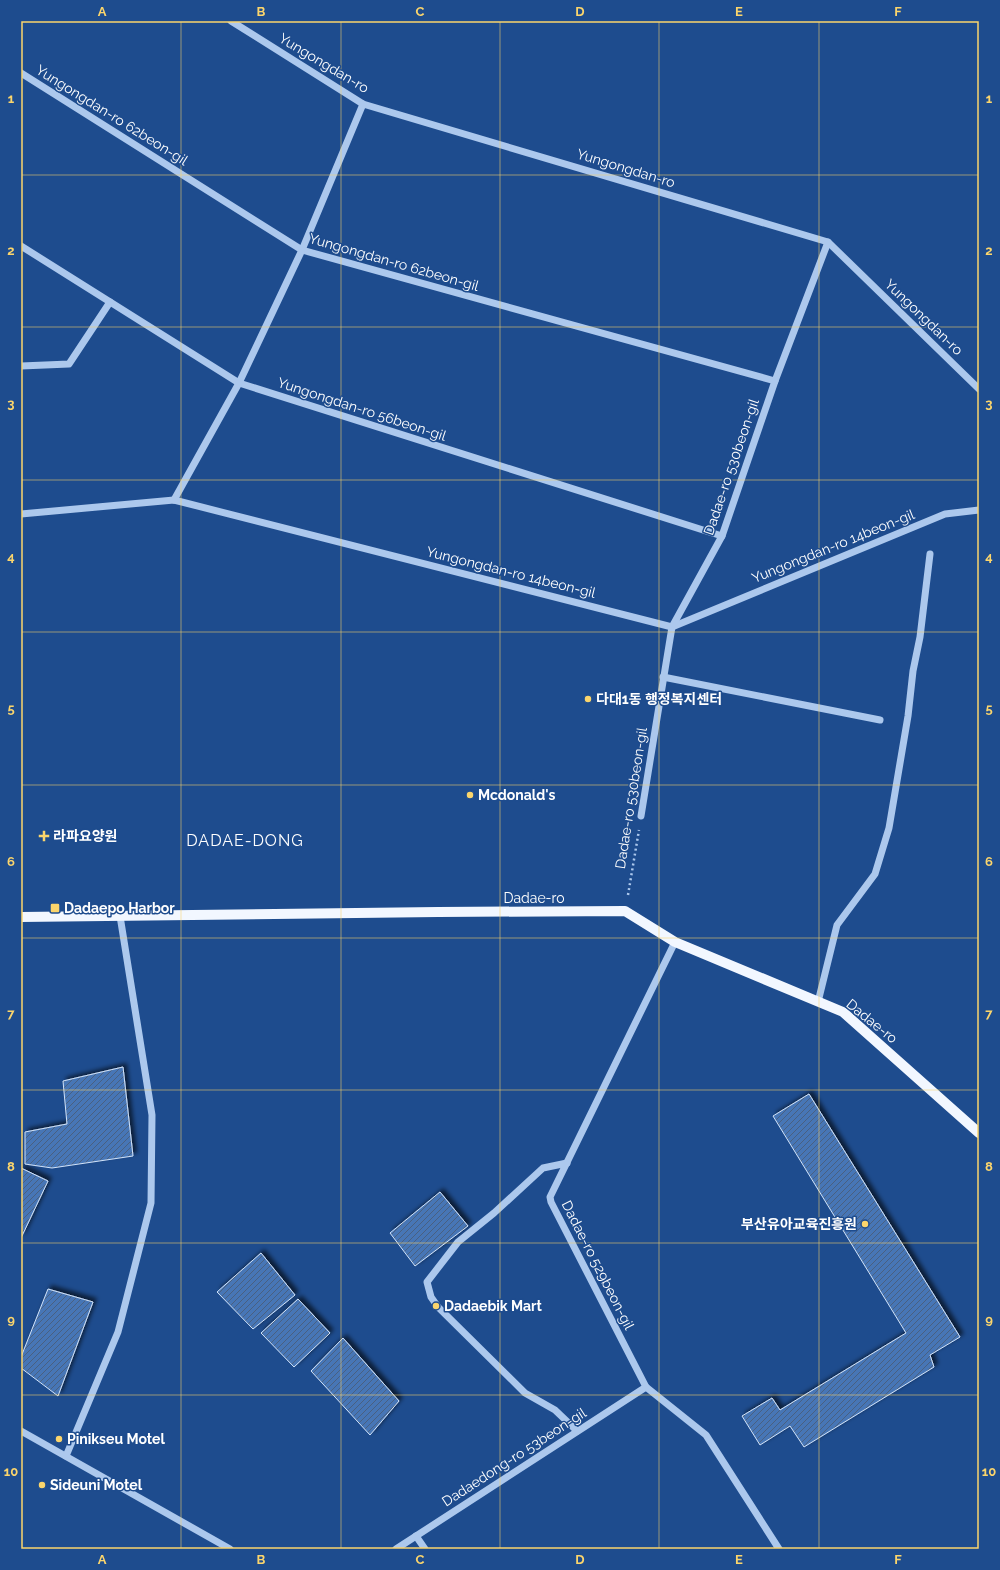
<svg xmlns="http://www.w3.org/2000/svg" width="1000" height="1570" viewBox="0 0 1000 1570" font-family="Raleway,'Noto Sans KR',sans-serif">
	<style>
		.building { fill: url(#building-hatch); stroke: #d2e3f9; filter: url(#shadow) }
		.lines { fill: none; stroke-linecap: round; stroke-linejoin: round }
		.path { stroke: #acc8ed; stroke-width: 2.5; stroke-dasharray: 2 3; stroke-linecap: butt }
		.minor { stroke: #acc8ed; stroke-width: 7 }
		.major { stroke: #f2f7ff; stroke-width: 10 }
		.grid { fill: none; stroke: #fbd56c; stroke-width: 1; stroke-opacity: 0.55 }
		.poi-dot { fill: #fbd56c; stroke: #1e4c8e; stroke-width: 1.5 }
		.labels { text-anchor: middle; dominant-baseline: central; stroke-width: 3; stroke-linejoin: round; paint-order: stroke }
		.street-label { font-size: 14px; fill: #fff; stroke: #1e4c8e }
		.poi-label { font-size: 14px; font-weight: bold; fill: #fff; stroke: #1e4c8e; text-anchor: start }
		.quarter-label { font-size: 16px; letter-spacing: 1px; fill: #fff; stroke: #1e4c8e }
		.neatline { fill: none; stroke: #fbd56c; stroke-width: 1.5 }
		.grid-label { font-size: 13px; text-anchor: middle; font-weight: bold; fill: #fbd56c }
	</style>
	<defs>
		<pattern id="building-hatch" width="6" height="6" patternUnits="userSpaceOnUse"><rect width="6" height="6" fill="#4676b6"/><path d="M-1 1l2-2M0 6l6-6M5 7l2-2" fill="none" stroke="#496181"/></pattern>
		<filter id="shadow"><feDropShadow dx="3.5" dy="-3.5" stdDeviation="2" flood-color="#0009"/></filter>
	</defs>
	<rect width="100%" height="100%" fill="#1e4c8e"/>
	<!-- building -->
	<g class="building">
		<polygon points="123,1067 133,1156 52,1168 25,1164 25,1132 67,1124 63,1081"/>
		<polygon points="809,1094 960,1337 930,1355 934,1367 804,1447 790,1426 760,1445 742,1416 772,1398 780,1410 906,1333 773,1116"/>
		<polygon points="21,1168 48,1181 21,1238"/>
		<polygon points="440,1192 468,1226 415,1266 390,1233"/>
		<polygon points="261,1253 295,1295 253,1329 217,1292"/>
		<polygon points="48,1289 93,1302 58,1396 21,1368 21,1357"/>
		<polygon points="298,1299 330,1333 294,1367 261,1333"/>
		<polygon points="343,1338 399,1401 370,1435 311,1371"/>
	</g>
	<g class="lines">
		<!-- path -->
		<polyline class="path" points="628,895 639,830"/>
		<!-- minor -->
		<g class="minor">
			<polyline points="231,21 363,104 828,242 979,389"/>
			<polyline points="21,73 302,250 775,381"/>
			<polyline points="21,246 239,383 722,536"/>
			<polyline points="21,366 69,364 110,302"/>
			<polyline points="174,500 239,383 302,250 363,104"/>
			<polyline points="21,514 174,500 672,627 945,514 979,510"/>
			<polyline points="663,677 880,720"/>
			<polyline points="641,816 672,627 722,536 775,381 828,242"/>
			<polyline points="675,942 550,1197 551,1202 646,1387 706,1435 779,1549"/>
			<polyline points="818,1002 837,925 875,874 889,828 908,716 913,671 920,637 930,554"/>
			<polyline points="567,1163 543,1168 494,1213 458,1242 427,1282 431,1297 438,1307 525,1393 555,1410 577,1431"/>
			<polyline points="21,1431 230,1549"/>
			<polyline points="66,1456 118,1332 151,1203 152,1115 120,916"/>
			<polyline points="416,1536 425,1549"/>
			<polyline points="396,1549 646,1387"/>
		</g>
		<!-- major -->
		<polyline class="major" points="21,917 438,912 625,911 675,942 843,1012 979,1133"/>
	</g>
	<!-- grid -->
	<path class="grid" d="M 181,21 L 181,1549M 341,21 L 341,1549M 500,21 L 500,1549M 659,21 L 659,1549M 819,21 L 819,1549M 21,175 L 979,175M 21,327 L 979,327M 21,480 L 979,480M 21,632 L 979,632M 21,785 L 979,785M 21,938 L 979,938M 21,1090 L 979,1090M 21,1243 L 979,1243M 21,1395 L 979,1395"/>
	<!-- markers -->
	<g class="poi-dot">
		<circle cx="588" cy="699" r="4"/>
		<circle cx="470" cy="795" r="4"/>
		<path d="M42 830h4v4h4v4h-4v4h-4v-4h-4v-4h4z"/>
		<rect x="50" y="903" width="10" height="10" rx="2"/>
		<circle cx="865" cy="1224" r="4"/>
		<circle cx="436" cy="1306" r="4"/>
		<circle cx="59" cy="1439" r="4"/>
		<circle cx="42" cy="1485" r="4"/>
	</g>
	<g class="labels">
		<!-- street labels -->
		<g class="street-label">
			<text transform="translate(324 63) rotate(31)">Yungongdan-ro</text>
			<text transform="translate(112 115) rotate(32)">Yungongdan-ro 62beon-gil</text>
			<text transform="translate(626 168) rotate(17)">Yungongdan-ro</text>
			<text transform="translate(394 262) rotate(16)">Yungongdan-ro 62beon-gil</text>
			<text transform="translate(924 317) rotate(44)">Yungongdan-ro</text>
			<text transform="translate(362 409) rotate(18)">Yungongdan-ro 56beon-gil</text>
			<text transform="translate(731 467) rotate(-71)">Dadae-ro 530beon-gil</text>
			<text transform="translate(833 546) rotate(-22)">Yungongdan-ro 14beon-gil</text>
			<text transform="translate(511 572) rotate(14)">Yungongdan-ro 14beon-gil</text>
			<text transform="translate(631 798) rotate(-81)">Dadae-ro 530beon-gil</text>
			<text x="534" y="898">Dadae-ro</text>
			<text transform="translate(872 1021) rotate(39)">Dadae-ro</text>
			<text transform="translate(598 1265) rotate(63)">Dadae-ro 529beon-gil</text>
			<text transform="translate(514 1457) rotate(-33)">Dadaedong-ro 53beon-gil</text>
		</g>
		<!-- poi labels -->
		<g class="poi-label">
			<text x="596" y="699">다대1동 행정복지센터</text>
			<text x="478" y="795">Mcdonald's</text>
			<text x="53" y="836">라파요양원</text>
			<text x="64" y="908">Dadaepo Harbor</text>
			<text x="857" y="1224" text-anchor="end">부산유아교육진흥원</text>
			<text x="444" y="1306">Dadaebik Mart</text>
			<text x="67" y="1439">Pinikseu Motel</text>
			<text x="50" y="1485">Sideuni Motel</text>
		</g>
		<!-- quarter labels -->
		<g class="quarter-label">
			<text x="245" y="840">DADAE-DONG</text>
		</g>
	</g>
	<!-- border -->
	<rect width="1000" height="1570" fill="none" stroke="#1e4c8e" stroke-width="44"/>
	<rect x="22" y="22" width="956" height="1526" class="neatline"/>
	<g class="grid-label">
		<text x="102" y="16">A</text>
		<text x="261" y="16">B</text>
		<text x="420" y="16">C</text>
		<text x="580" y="16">D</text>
		<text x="739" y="16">E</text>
		<text x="898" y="16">F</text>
		<text x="11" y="103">1</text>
		<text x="989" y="103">1</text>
		<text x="11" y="255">2</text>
		<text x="989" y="255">2</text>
		<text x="11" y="408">3</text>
		<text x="989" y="408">3</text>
		<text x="11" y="561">4</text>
		<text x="989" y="561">4</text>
		<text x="11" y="713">5</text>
		<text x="989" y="713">5</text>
		<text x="11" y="866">6</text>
		<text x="989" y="866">6</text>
		<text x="11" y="1018">7</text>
		<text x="989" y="1018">7</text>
		<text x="11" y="1171">8</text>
		<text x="989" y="1171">8</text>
		<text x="11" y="1324">9</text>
		<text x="989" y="1324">9</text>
		<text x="11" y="1476">10</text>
		<text x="989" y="1476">10</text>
		<text x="102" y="1564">A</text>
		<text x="261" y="1564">B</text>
		<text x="420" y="1564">C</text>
		<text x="580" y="1564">D</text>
		<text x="739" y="1564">E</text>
		<text x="898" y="1564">F</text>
	</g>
</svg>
